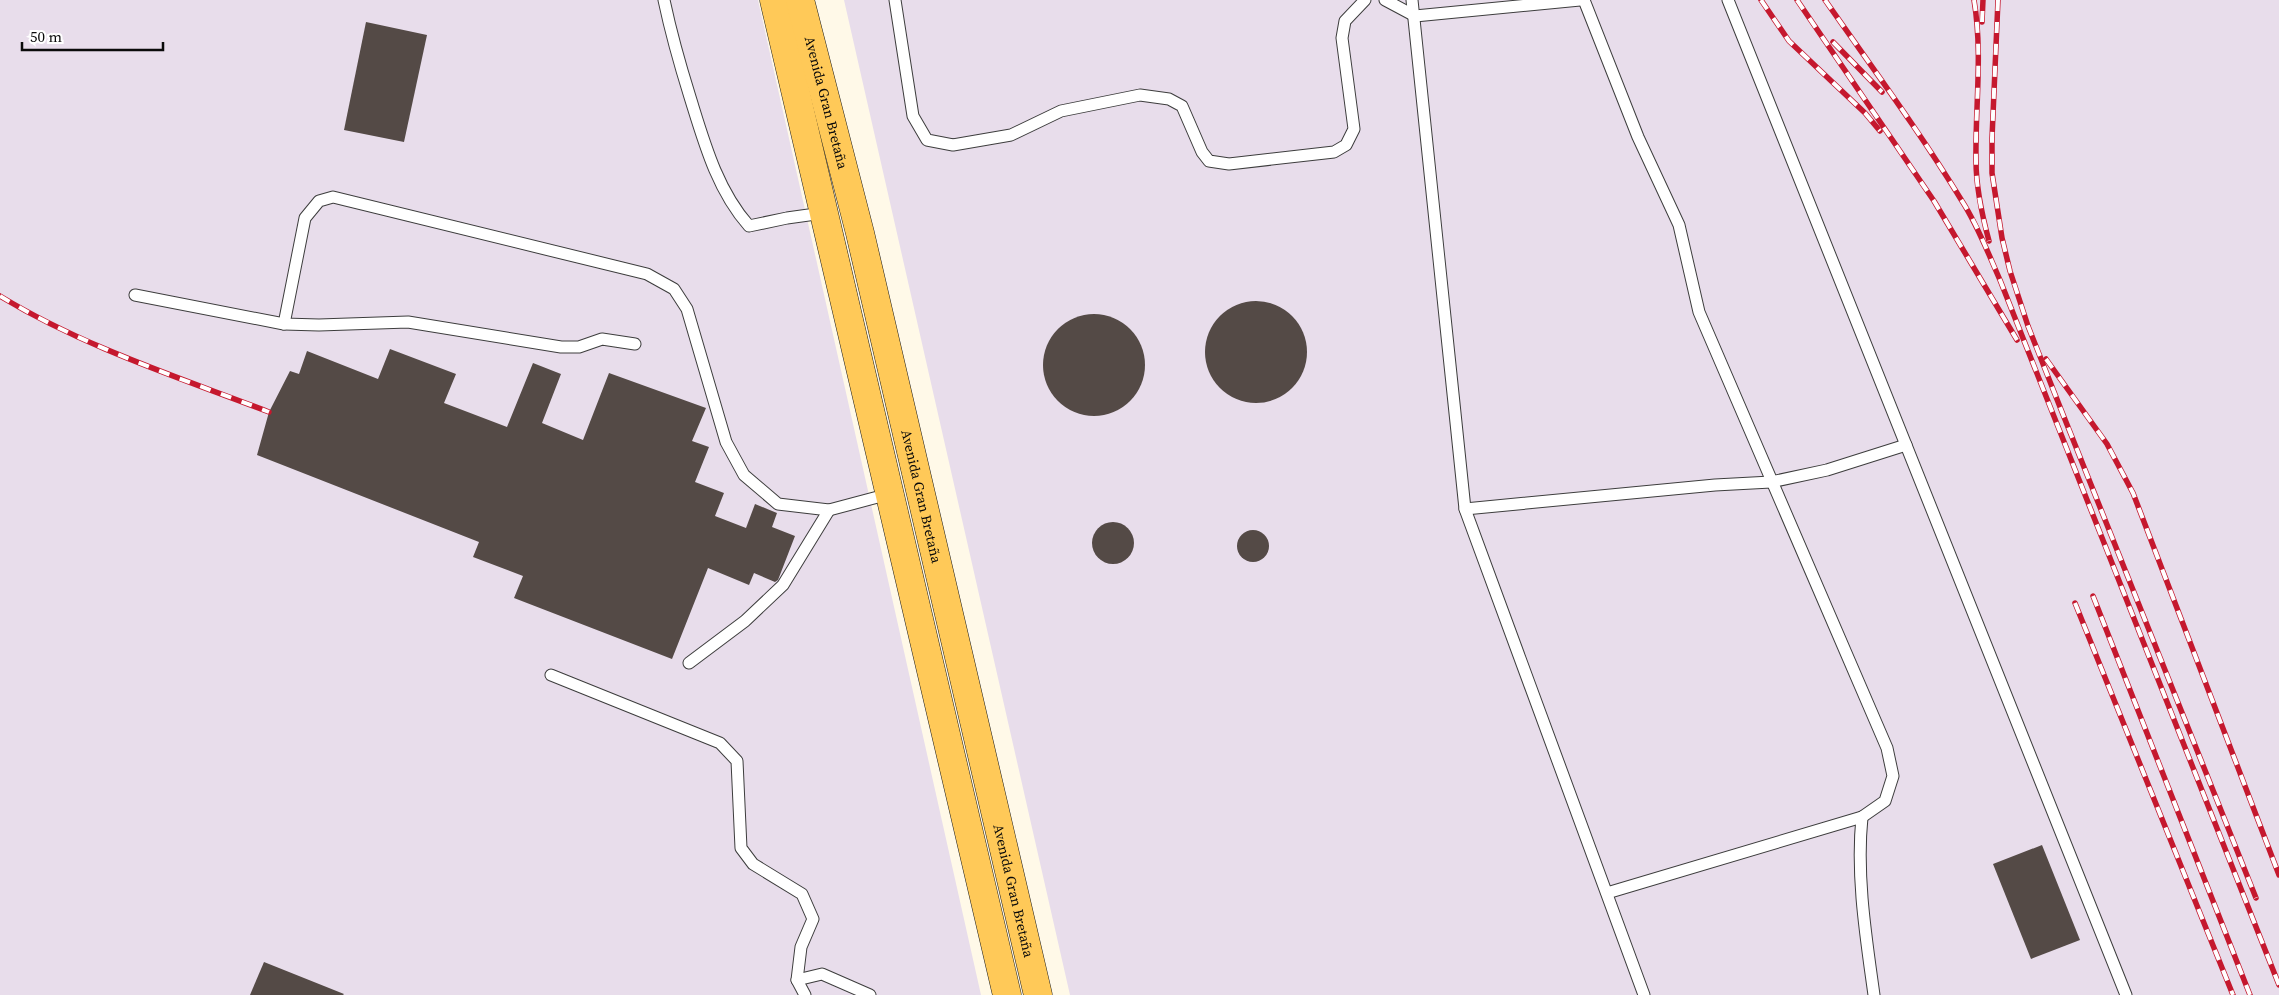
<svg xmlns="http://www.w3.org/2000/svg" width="2279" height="995" viewBox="0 0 2279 995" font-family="'Source Serif 4',serif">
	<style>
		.industrial { fill: #e8ddeb }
		.building { fill: #544a46 }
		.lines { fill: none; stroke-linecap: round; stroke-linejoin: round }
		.lane-casing { stroke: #3d3d3d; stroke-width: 13 }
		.primary-casing { stroke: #1b1b1b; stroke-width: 29 }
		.lane { stroke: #fff; stroke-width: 11 }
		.primary { stroke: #ffc958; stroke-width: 28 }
		.rail-casing { stroke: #c5182e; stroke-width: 5.5 }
		.rail { stroke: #fff; stroke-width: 4; stroke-dasharray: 11; stroke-linecap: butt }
		.labels { text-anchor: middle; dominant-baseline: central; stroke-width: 5; stroke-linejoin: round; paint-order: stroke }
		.street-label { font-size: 14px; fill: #0a0a0a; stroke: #fff }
	</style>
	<rect width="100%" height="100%" fill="#fff9e8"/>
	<!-- industrial -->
	<g class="industrial">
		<polygon points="0,0 758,0 981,995 0,995"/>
		<polygon points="844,0 2279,0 2279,995 1070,995"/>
	</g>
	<!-- building -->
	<g class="building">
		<polygon points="366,22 427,35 404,142 344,130"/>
		<circle cx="1256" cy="352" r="51"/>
		<circle cx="1094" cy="365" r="51"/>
		<polygon points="390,349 456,374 444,403 507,427 533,363 561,374 542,423 583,440 609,373 706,408 692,441 709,447 695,482 724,493 715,516 746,528 755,504 777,513 772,527 795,536 778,580 775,582 754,573 749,585 708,568 672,659 514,598 523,576 473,557 479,542 257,455 269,412 290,371 299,374 307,351 378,379"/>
		<circle cx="1113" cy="543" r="21"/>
		<circle cx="1253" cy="546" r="16"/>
		<polygon points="2042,845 2080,940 2031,959 1993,864"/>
		<polygon points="264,962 344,994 343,995 250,995"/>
	</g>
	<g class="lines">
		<defs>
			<g id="lane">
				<path d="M 664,0 C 671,33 680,65 690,97 C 704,142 717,190 749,226 L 787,218 L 823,213"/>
				<polyline points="895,0 913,116 927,140 953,145 1011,135 1061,111 1140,95 1169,99 1182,106 1202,152 1209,161 1229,164 1334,152 1346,145 1354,129 1342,38 1345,21 1365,0"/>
				<polyline points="1385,0 1415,16 1580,0"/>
				<polyline points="1412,0 1465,509 1644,995"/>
				<polyline points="1584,0 1638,137 1679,225 1699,312 1887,748 1893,776 1885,801 1862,817 1607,893"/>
				<polyline points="1728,0 2126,995"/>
				<polyline points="135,295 284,324 319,325 408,322 561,347 579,347 602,339 635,344"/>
				<polyline points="284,324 305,218 319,201 333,197 647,274 674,289 687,309 726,442 744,475 778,504 829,510 889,494"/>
				<polyline points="1465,509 1715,485 1771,482 1827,470 1906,445"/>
				<polyline points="689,663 745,621 783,585 829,510"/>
				<polyline points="551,675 720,743 737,761 741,848 753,864 802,894 813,919 801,947 797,980 805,995"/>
				<path d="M 1862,817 C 1856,876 1866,937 1874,995"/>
				<polyline points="797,980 822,974 870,995"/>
			</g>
			<g id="primary">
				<polyline points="774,0 1007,995"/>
				<path id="s1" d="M 800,0 L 860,233 L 1038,995"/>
			</g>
		</defs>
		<!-- lane casing -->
		<use href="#lane" class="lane-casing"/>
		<!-- primary casing -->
		<use href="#primary" class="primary-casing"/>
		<!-- lane -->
		<use href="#lane" class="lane"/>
		<!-- primary -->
		<use href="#primary" class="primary"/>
		<defs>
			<g id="rail">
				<polyline points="1761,0 1789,41 1865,113 1880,131"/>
				<polyline points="1797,0 1934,201 2017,340"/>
				<path d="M 1825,0 C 1871,66 1920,132 1962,201 C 1978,226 1988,253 2000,280 L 2279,985"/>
				<path d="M 1974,0 C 1983,54 1975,107 1976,161 C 1976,188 1982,215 1989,241"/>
				<polyline points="1998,0 1992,138 1992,173 2002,238 2010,271 2028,326 2062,412 2256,898"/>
				<polyline points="1982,22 1983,0"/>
				<polyline points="1833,42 1882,92"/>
				<path d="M 0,296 C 84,347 178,377 269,412"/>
				<polyline points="2046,359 2107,444 2133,493 2279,875"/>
				<polyline points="2093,596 2250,995"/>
				<polyline points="2075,603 2233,995"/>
			</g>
		</defs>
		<!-- rail casing -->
		<use href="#rail" class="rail-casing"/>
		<!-- rail -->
		<use href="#rail" class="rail"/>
	</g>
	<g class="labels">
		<!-- street labels -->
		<g class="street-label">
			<text stroke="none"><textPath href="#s1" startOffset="106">Avenida Gran Bretaña</textPath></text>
			<text stroke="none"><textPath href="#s1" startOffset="511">Avenida Gran Bretaña</textPath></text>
			<text stroke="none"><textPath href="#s1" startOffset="916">Avenida Gran Bretaña</textPath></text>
		</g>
	</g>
	<!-- scale -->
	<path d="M22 42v8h141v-8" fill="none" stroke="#0a0a0a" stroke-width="2.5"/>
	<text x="30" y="42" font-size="15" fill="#0a0a0a" stroke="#ffffff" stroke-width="4" paint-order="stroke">50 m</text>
</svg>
